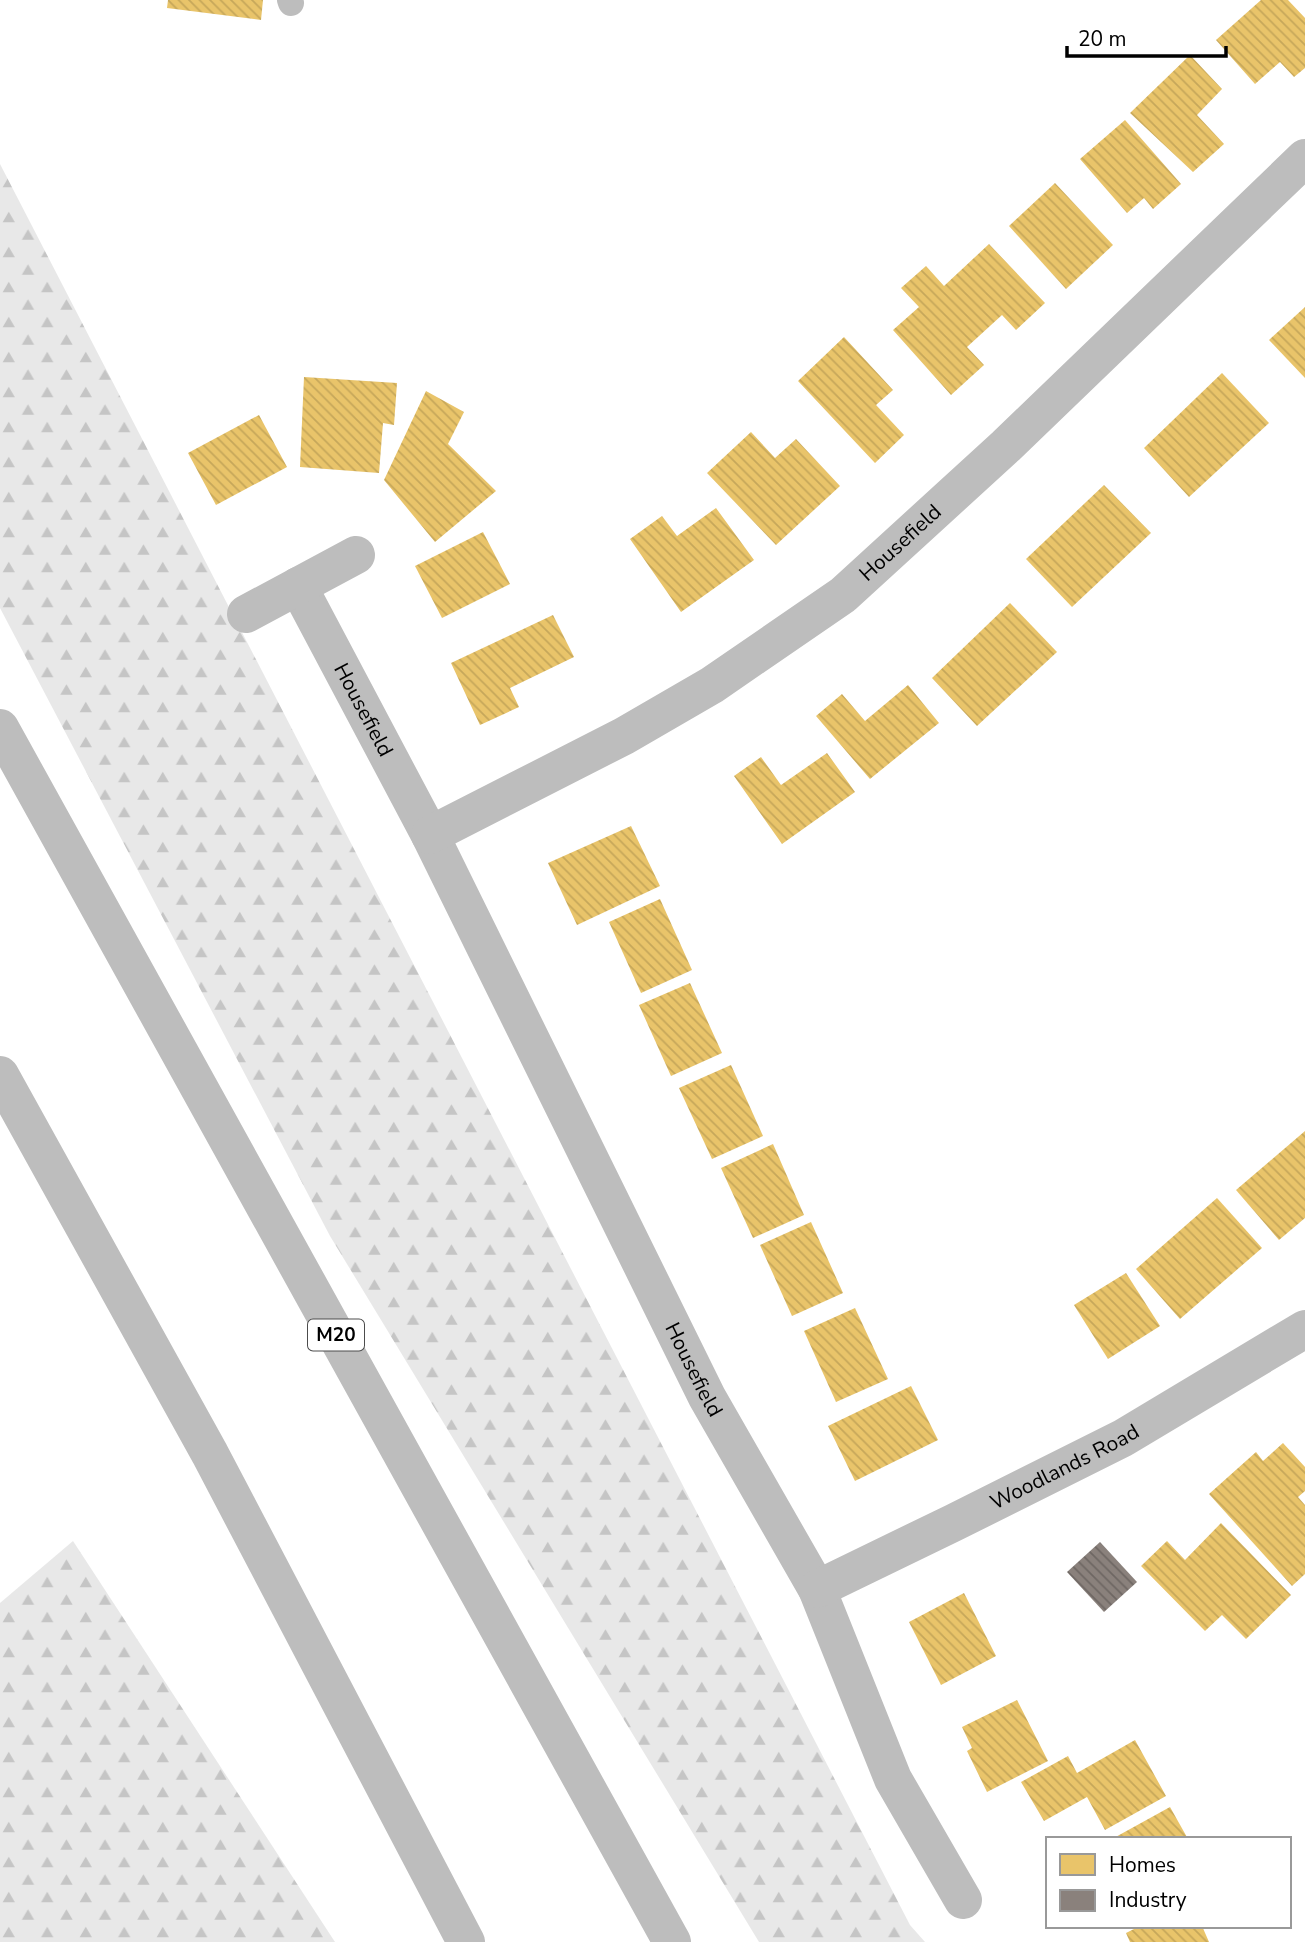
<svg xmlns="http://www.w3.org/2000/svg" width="1305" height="1942" viewBox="0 0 1305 1942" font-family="'Nunito Sans',sans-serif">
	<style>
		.forest { fill: url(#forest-firs) }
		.homes { fill: url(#homes-back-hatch) }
		.industry { fill: url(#industry-back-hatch) }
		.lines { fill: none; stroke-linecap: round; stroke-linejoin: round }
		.service { stroke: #bdbdbd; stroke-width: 26 }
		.minor { stroke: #bdbdbd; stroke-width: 38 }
		.motorway { stroke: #bdbdbd; stroke-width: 38 }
		.labels { text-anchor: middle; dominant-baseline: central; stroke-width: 7; stroke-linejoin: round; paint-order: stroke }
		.shield { fill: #fff; stroke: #4c4c4c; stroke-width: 2 }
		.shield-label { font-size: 19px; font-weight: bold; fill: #000 }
		.street-label { font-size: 21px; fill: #000; stroke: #fff }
	</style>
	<defs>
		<pattern id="forest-firs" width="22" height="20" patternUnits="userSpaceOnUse" patternTransform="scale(1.75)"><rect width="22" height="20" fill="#e8e8e8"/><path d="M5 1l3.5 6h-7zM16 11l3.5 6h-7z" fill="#c5c5c5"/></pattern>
		<pattern id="homes-back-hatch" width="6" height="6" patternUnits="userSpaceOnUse" patternTransform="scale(1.75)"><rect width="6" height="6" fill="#e9c46a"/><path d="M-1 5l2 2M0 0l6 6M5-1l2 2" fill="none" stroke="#c6a75a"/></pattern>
		<pattern id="industry-back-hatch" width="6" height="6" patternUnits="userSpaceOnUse" patternTransform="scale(1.75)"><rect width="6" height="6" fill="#8a817c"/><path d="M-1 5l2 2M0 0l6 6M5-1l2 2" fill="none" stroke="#6e6763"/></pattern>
	</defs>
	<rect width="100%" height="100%" fill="#fff"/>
	<!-- forest -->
	<g class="forest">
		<polygon points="0,164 910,1925 925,1942 759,1942 330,1236 0,608"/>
		<polygon points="73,1541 335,1942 0,1942 0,1603"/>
	</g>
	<!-- homes -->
	<g class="homes">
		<polygon points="168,0 263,0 261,20 167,8"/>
		<polygon points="1261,0 1288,0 1305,18 1305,68 1294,77 1280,62 1255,84 1216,40"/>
		<polygon points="1190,55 1222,89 1197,115 1224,144 1193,172 1130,113"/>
		<polygon points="1125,120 1181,184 1153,209 1144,198 1127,213 1080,159"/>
		<polygon points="1055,183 1113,245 1066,289 1009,226"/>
		<polygon points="989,244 1045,303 1016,330 1002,315 967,347 984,365 951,395 893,330 919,307 901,288 926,266 944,286"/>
		<polygon points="1305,307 1305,378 1269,340"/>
		<polygon points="844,337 893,390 876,405 904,435 875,463 798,381"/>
		<polygon points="1222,373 1269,423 1189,497 1144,448"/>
		<polygon points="304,377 397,383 394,425 383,423 379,473 300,467"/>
		<polygon points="426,391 464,412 448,444 496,491 435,542 384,480"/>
		<polygon points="259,415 287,467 216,505 188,453"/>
		<polygon points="751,432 775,458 796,439 840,486 776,545 707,473"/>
		<polygon points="1104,485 1151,533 1072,607 1026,559"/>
		<polygon points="716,508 754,560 681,612 630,539 662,516 677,536"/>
		<polygon points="483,532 510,584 442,618 415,566"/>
		<polygon points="1010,603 1057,652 977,726 932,678"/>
		<polygon points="553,615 574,657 510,688 519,707 480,725 451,663"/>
		<polygon points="908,685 939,723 870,779 816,716 842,694 865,721"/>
		<polygon points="827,753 855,792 782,844 734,776 761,757 781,785"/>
		<polygon points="631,826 660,886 577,925 548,863"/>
		<polygon points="660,899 692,970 641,993 609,922"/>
		<polygon points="690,983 722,1053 671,1076 639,1005"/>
		<polygon points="731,1065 763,1136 712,1159 679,1088"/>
		<polygon points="1305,1131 1305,1218 1279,1240 1236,1190"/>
		<polygon points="773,1144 804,1215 753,1238 721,1168"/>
		<polygon points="1217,1198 1262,1248 1180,1319 1136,1269"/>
		<polygon points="811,1222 843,1293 792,1316 760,1245"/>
		<polygon points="1126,1273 1160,1326 1108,1359 1074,1305"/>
		<polygon points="855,1308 888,1379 836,1402 804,1331"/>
		<polygon points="911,1386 938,1440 855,1481 828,1426"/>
		<polygon points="1283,1443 1305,1467 1305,1491 1298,1497 1305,1505 1305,1574 1292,1586 1209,1494 1256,1452 1263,1461"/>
		<polygon points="1221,1523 1291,1595 1246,1639 1222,1615 1205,1631 1141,1566 1167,1541 1185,1560"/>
		<polygon points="964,1593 996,1656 941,1685 909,1622"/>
		<polygon points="1017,1700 1048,1761 987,1792 967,1751 972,1748 962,1727"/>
		<polygon points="1135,1740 1166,1796 1105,1830 1087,1797 1044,1821 1021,1782 1068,1756 1077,1773"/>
		<polygon points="1170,1807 1188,1839 1112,1839"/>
		<polygon points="1140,1926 1202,1926 1209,1942 1130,1942 1126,1933"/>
	</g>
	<!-- industry -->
	<polygon class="industry" points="1100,1542 1137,1582 1104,1612 1067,1572"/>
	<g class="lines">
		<!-- service -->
		<polyline class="service" points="290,0 291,3"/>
		<!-- minor -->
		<g class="minor">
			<path id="s1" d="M 298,586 L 430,835 L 707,1397 L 817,1589 L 893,1779 L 963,1900"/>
			<polyline points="246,614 356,555"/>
			<path id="s2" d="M 430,835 L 624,736 L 712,685 L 843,595 L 1006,446 L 1305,158"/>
			<path id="s3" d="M 817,1589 L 953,1523 L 1123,1438 L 1305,1329"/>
		</g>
		<!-- motorway -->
		<g class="motorway">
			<polyline points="0,728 672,1942"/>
			<polyline points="0,1075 210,1454 466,1942"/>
		</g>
	</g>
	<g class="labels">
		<!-- shield labels -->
		<rect class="shield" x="308" y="1319.5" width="56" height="31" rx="5"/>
		<g class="shield-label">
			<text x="336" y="1335">M20</text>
		</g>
		<!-- street labels -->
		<g class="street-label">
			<text stroke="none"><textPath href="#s2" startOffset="556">Housefield</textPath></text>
			<text stroke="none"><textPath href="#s1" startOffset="140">Housefield</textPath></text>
			<text stroke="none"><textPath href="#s1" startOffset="878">Housefield</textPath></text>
			<text stroke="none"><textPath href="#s3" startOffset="276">Woodlands Road</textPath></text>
		</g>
	</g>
	<!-- legend -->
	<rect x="1046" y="1837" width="245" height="91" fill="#ffffff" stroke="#999999" stroke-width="2"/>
	<rect x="1060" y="1854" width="35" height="21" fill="#e9c46a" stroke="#999999" stroke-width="2"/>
	<text x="1109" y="1872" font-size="21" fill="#000000">Homes</text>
	<rect x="1060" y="1890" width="35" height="21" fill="#8a817c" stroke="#999999" stroke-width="2"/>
	<text x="1109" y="1907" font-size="21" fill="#000000">Industry</text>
	<!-- scale -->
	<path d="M1067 46v10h159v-10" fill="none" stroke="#000000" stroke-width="3.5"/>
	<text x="1078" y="46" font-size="21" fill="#000000" stroke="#ffffff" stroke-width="5" paint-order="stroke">20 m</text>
</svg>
